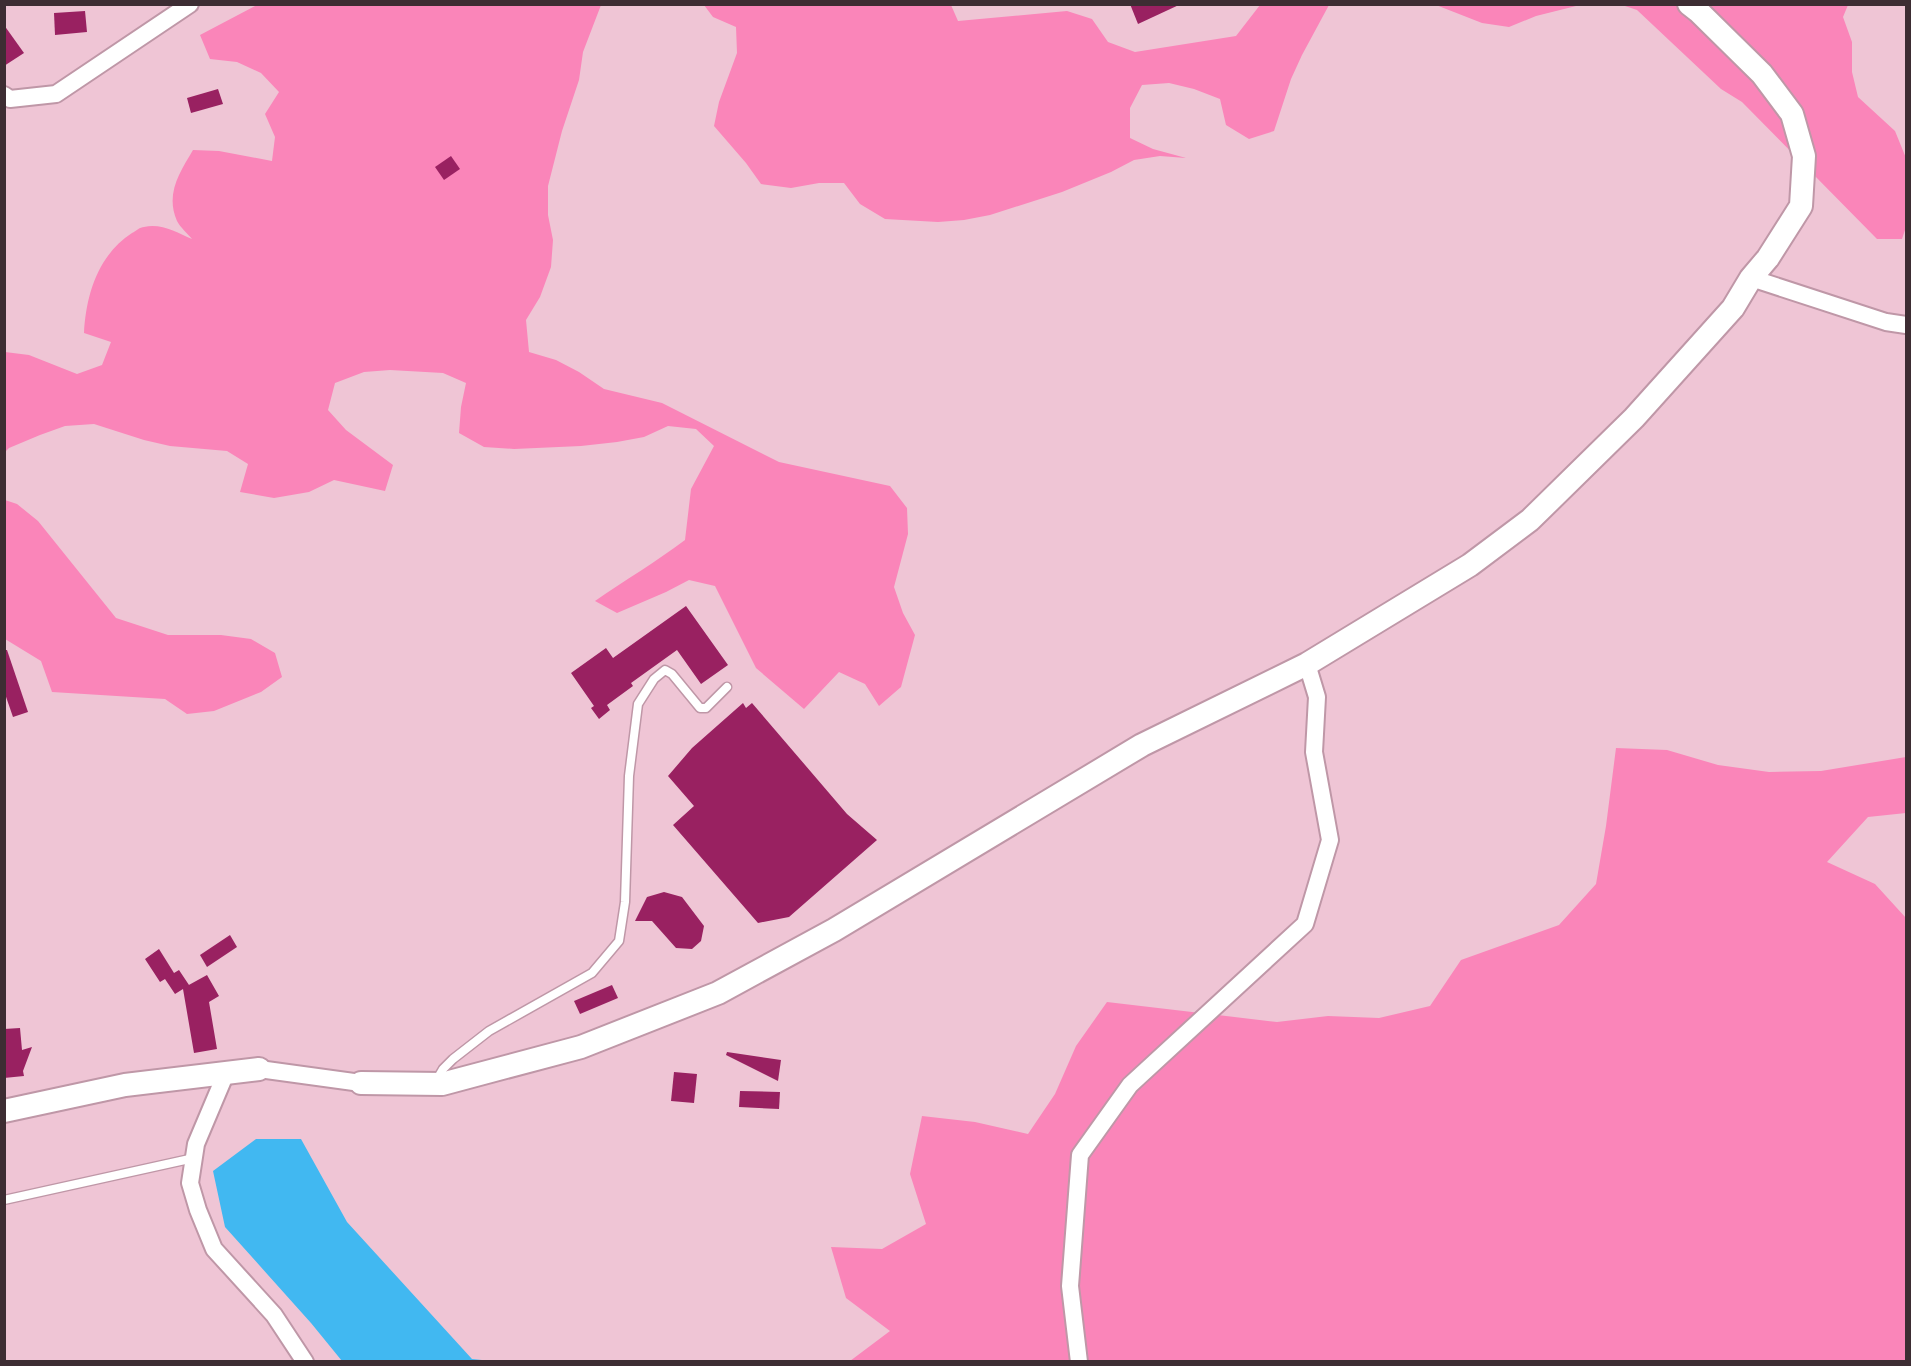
<svg xmlns="http://www.w3.org/2000/svg" width="1911" height="1366" viewBox="0 0 1911 1366" font-family="Montserrat,sans-serif">
	<style>
		.green { fill: #fa85b9 }
		.water { fill: #41b8f1 }
		.building { fill: #992161 }
		.lines { fill: none; stroke-linecap: round; stroke-linejoin: round }
		.lane-casing { stroke: #bf97a7; stroke-width: 11 }
		.street-casing { stroke: #bf97a7; stroke-width: 20 }
		.secondary-casing { stroke: #bf97a7; stroke-width: 26 }
		.lane { stroke: #fff; stroke-width: 8 }
		.street { stroke: #fff; stroke-width: 16 }
		.secondary { stroke: #fff; stroke-width: 22 }
	</style>
	<rect width="100%" height="100%" fill="#efc5d5"/>
	<!-- green -->
	<g class="green">
		<path d="M 257,5 L 601,5 L 583,52 L 579,80 L 562,131 L 548,186 L 548,215 L 553,240 L 551,267 L 540,297 L 526,320 L 529,352 L 556,360 L 579,372 L 604,389 L 662,403 L 779,462 L 890,486 L 907,508 L 908,534 L 894,587 L 903,613 L 915,635 L 901,687 L 879,706 L 865,684 L 839,672 L 804,709 L 756,668 L 715,586 L 689,580 L 666,592 L 617,613 L 595,601 C 625,580 656,562 685,540 L 691,489 L 714,446 L 696,429 L 668,426 L 644,437 L 617,442 L 581,446 L 514,449 L 484,447 L 459,433 L 461,407 L 466,383 L 443,373 L 390,370 L 364,372 L 335,383 L 328,410 L 346,430 L 393,465 L 385,491 L 334,480 L 309,492 L 274,498 L 240,492 L 248,464 L 227,451 L 170,446 L 144,440 L 94,424 L 65,426 L 40,435 L 9,448 L 5,452 L 5,352 L 29,355 L 77,374 L 102,365 L 111,342 L 84,333 C 86,295 98,255 132,233 C 136,231 140,227 144,227 C 162,223 177,233 192,239 C 188,234 180,227 177,221 C 165,194 180,172 193,150 L 219,151 L 272,161 L 275,137 L 265,114 L 279,92 L 261,73 L 237,62 L 210,59 L 200,35 Z"/>
		<polygon points="704,5 951,5 958,21 1067,11 1092,19 1108,42 1135,52 1236,36 1260,5 1329,5 1302,55 1291,79 1274,131 1249,139 1226,125 1220,99 1194,89 1169,83 1142,85 1130,108 1130,138 1153,149 1186,158 1160,156 1134,160 1111,172 1062,192 990,215 964,220 938,222 885,219 860,204 844,183 819,183 791,188 761,184 746,163 714,126 719,102 737,53 736,27 713,17"/>
		<polygon points="1436,5 1580,5 1536,16 1509,27 1482,23"/>
		<polygon points="1622,5 1848,5 1843,17 1852,42 1852,72 1858,97 1895,131 1906,158 1906,227 1902,239 1877,239 1742,102 1721,89 1637,10"/>
		<polygon points="5,500 17,504 38,521 116,618 168,635 221,635 251,639 275,653 282,677 261,692 214,711 187,714 165,699 52,692 41,661 5,639"/>
		<polygon points="1616,748 1667,750 1718,765 1769,772 1821,771 1906,757 1906,813 1868,817 1827,862 1875,884 1906,918 1906,1361 850,1361 890,1331 846,1298 831,1247 882,1249 926,1224 910,1174 922,1116 975,1122 1028,1134 1055,1094 1076,1046 1107,1002 1277,1022 1328,1016 1379,1018 1430,1006 1461,960 1559,925 1596,884 1606,826"/>
	</g>
	<!-- water -->
	<polygon class="water" points="256,1139 301,1139 347,1222 472,1359 492,1361 342,1361 311,1323 225,1227 213,1171"/>
	<!-- building -->
	<g class="building">
		<polygon points="1130,4 1181,4 1138,24"/>
		<polygon points="85,11 87,32 55,35 54,13"/>
		<polygon points="4,25 24,53 4,66"/>
		<polygon points="218,89 223,104 191,113 187,98"/>
		<polygon points="451,156 460,169 444,180 435,167"/>
		<polygon points="686,606 728,665 701,684 677,650 631,683 633,686 607,705 610,710 599,719 591,708 594,706 571,673 606,648 613,658"/>
		<polygon points="4,650 7,650 28,712 13,717 4,691"/>
		<polygon points="743,703 746,708 752,703 847,814 877,840 789,917 758,923 673,825 694,806 668,776 692,748"/>
		<polygon points="664,892 682,897 704,926 701,941 692,949 676,948 652,921 635,921 647,897"/>
		<polygon points="230,935 237,947 207,967 200,955"/>
		<polygon points="159,949 174,973 179,970 189,985 187,986 207,975 219,996 209,1002 217,1049 194,1053 183,989 175,994 165,979 160,982 145,959"/>
		<polygon points="612,985 618,998 580,1014 574,1001"/>
		<polygon points="20,1028 22,1050 32,1047 23,1071 24,1076 4,1078 4,1029"/>
		<polygon points="727,1052 781,1060 778,1081 726,1055"/>
		<polygon points="674,1072 697,1074 694,1103 671,1101"/>
		<polygon points="740,1091 780,1092 779,1109 739,1107"/>
	</g>
	<g class="lines">
		<defs>
			<g id="lane">
				<polyline points="436,1081 443,1069 453,1059 489,1031 592,973 619,941 625,902 629,776 638,704 654,679 665,670 672,674 700,708 706,708 727,687"/>
				<polyline points="4,1200 194,1158"/>
			</g>
			<g id="street">
				<polyline points="4,95 10,99 56,94 190,4"/>
				<polyline points="1751,278 1886,322 1906,325"/>
				<polyline points="259,1069 361,1083"/>
				<polyline points="226,1073 196,1144 190,1183 198,1210 214,1249 274,1315 305,1362"/>
				<polyline points="1079,1362 1070,1286 1080,1155 1130,1085 1305,924 1330,840 1314,752 1317,697 1307,664"/>
			</g>
			<g id="secondary">
				<polyline points="361,1083 442,1084 581,1047 718,993 834,930 1142,745 1307,664 1470,565 1530,520 1634,418 1733,308 1751,278 1768,258 1801,206 1804,156 1792,114 1762,74 1698,11 1689,4"/>
				<polyline points="4,1111 125,1085 259,1069"/>
			</g>
		</defs>
		<!-- lane casing -->
		<use href="#lane" class="lane-casing"/>
		<!-- street casing -->
		<use href="#street" class="street-casing"/>
		<!-- secondary casing -->
		<use href="#secondary" class="secondary-casing"/>
		<!-- lane -->
		<use href="#lane" class="lane"/>
		<!-- street -->
		<use href="#street" class="street"/>
		<!-- secondary -->
		<use href="#secondary" class="secondary"/>
	</g>
	<!-- border -->
	<rect width="1911" height="1366" fill="none" stroke="#3d2d33" stroke-width="12"/>
</svg>
